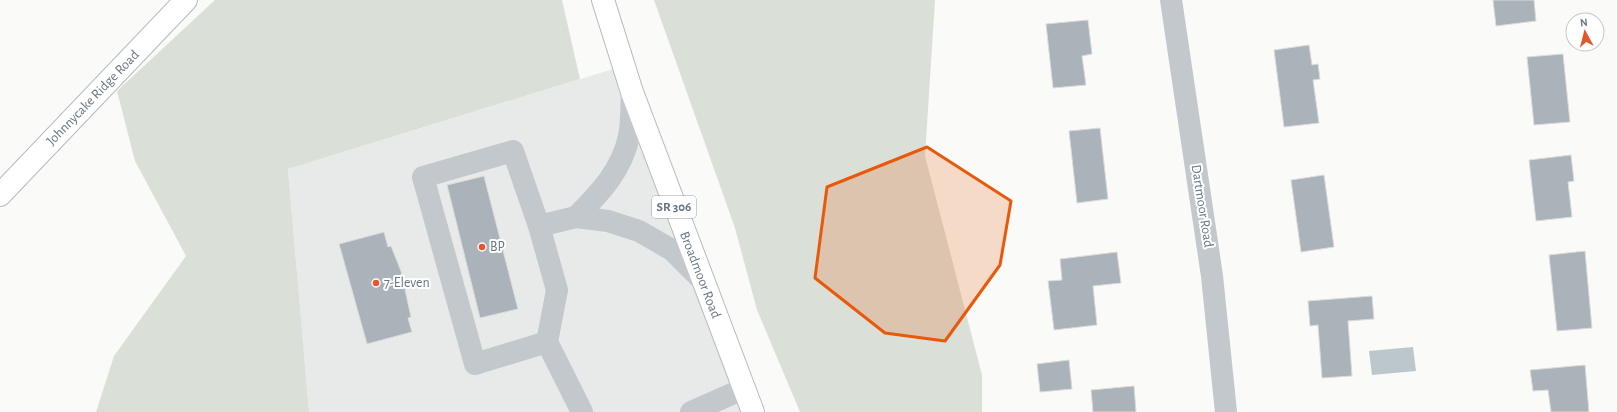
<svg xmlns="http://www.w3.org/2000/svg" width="1617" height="412" viewBox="0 0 1617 412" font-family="'Alegreya Sans',sans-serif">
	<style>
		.built { fill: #e8e9e9 }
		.green { fill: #dadfd7 }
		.water { fill: #bbc7cb }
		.building { fill: #aab3b9; stroke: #dcdcda }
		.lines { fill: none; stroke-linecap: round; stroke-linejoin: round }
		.major-casing { stroke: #b5babe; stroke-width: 24 }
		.minor { stroke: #c3c8cc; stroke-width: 22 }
		.major { stroke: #fff; stroke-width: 22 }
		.marked { fill: #e8590c; fill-opacity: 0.2; stroke: #e8590c; stroke-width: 3; stroke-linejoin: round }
		.poi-dot { fill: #e4572e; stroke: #fff; stroke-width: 1.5 }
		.labels { text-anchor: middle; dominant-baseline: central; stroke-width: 4; stroke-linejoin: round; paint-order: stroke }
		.shield { fill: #fff; stroke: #939fa8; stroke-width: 1 }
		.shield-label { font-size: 13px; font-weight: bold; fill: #657683 }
		.street-label { font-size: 14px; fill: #657683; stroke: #fff }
		.poi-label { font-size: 14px; fill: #657683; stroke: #fff; text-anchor: start }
	</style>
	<rect width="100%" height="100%" fill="#fafaf8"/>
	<!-- built -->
	<polygon class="built" points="613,69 753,412 309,412 288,169"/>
	<!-- green -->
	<g class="green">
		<polygon points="215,0 562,0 580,79 288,169 309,412 96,412 114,356 186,256 135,161 117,91"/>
		<polygon points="654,0 935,0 925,156 982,375 982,412 800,412 757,310 735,228"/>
	</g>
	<!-- water -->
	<polygon class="water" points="1413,347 1416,371 1372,375 1369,351"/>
	<!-- building -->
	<g class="building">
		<polygon points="1493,0 1534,0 1536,21 1496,26"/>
		<polygon points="1088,20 1092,54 1082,56 1086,85 1053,88 1046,24"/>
		<polygon points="1309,45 1312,65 1318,64 1320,79 1313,80 1319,123 1284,127 1274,50"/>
		<polygon points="1563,54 1570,122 1534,125 1527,57"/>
		<polygon points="1100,128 1108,199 1077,203 1069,131"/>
		<polygon points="1571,155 1574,181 1568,182 1572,217 1536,221 1529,160"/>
		<polygon points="1324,175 1334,247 1301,252 1291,180"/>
		<polygon points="484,176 518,309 480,318 447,185"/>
		<polygon points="384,232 388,247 391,246 401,271 411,317 408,318 412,332 367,344 339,244"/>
		<polygon points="1585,251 1592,328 1557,331 1549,255"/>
		<polygon points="1117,252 1121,283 1093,286 1097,325 1054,330 1048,281 1062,280 1060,259"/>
		<polygon points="1372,296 1374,319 1348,321 1352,376 1322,378 1318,325 1310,326 1308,301"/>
		<polygon points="1069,360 1072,389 1040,392 1037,364"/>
		<polygon points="1585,365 1589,412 1551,412 1548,390 1533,391 1530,370"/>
		<polygon points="1134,386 1136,412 1093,412 1091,390"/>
	</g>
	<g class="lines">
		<defs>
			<g id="major">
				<polyline points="603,0 632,92 753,412"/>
				<polyline points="0,195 186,0"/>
			</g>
		</defs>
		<!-- major casing -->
		<use href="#major" class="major-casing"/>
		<!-- minor -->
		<g class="minor">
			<polyline points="1171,0 1212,276 1226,412"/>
			<path d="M 576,217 C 600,193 622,170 629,136 C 632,122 631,106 632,92"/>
			<polyline points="539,226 557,290 547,342 582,412"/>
			<polyline points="547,342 475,364 423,177 513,151 539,226 576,217 608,221 639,231 672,250 702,280"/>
			<polyline points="691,412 743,389"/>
		</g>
		<!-- major -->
		<use href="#major" class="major"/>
	</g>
	<!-- marked area -->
	<path class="marked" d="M 927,147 L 1011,201 L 1000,265 L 945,341 L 885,333 L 815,278 L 827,187 Z"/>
	<!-- markers -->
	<g class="poi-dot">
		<circle cx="482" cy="247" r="4"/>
		<circle cx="376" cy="283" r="4"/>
	</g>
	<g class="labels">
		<!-- shield labels -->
		<rect class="shield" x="652" y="196" width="44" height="22" rx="3"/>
		<g class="shield-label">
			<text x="674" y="207">SR 306</text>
		</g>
		<!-- street labels -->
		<g class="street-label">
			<text transform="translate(93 98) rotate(-46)">Johnnycake Ridge Road</text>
			<text transform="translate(1202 206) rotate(81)">Dartmoor Road</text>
			<text transform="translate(700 275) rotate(69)">Broadmoor Road</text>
		</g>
		<!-- poi labels -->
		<g class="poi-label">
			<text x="490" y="247">BP</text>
			<text x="384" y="283">7-Eleven</text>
		</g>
	</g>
	<!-- north arrow -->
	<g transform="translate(1585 32) rotate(353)"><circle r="19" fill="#ffffff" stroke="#c1c8cd"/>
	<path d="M0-3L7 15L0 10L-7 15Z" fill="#e4572e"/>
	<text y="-6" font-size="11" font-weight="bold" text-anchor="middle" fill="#657683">N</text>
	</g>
</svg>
